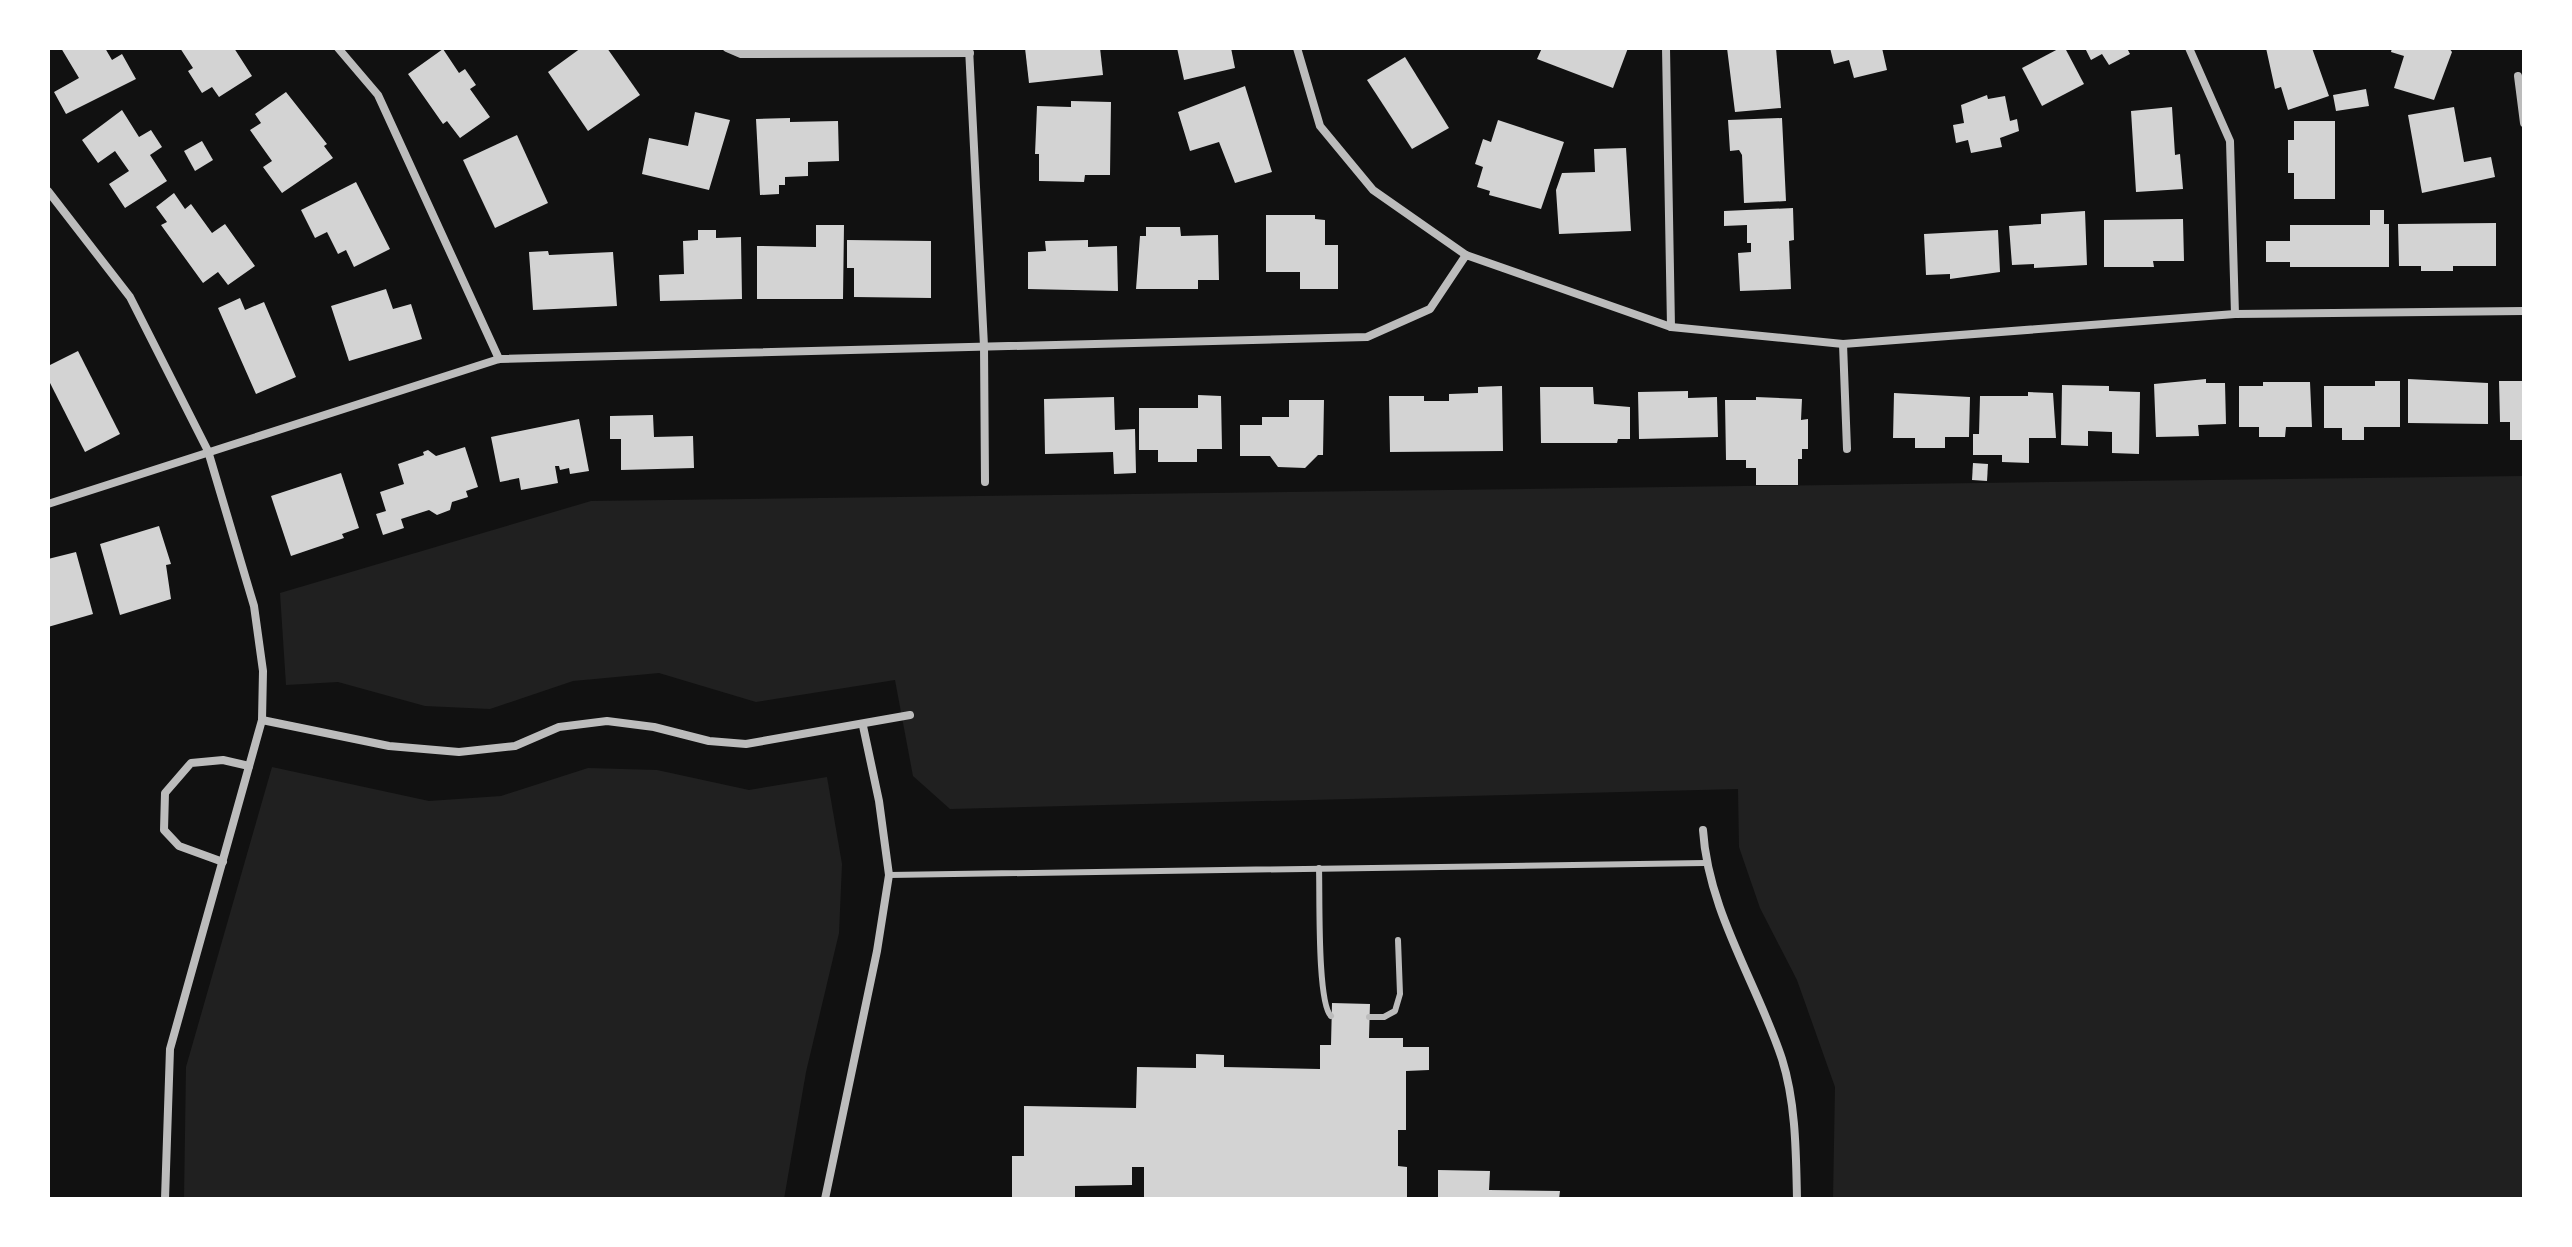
<svg xmlns="http://www.w3.org/2000/svg" width="2572" height="1247" viewBox="0 0 2572 1247" font-family="Commissioner,sans-serif">
	<style>
		.green { fill: #202020 }
		.building { fill: #d3d3d3 }
		.lines { fill: none; stroke-linecap: round; stroke-linejoin: round }
		.service { stroke: #bcbcbc; stroke-width: 6 }
		.minor { stroke: #bcbcbc; stroke-width: 8 }
	</style>
	<rect width="100%" height="100%" fill="#111"/>
	<!-- green -->
	<g class="green">
		<polygon points="2524,476 2524,1199 1833,1199 1835,1087 1797,980 1760,908 1739,847 1738,789 950,809 913,776 895,680 756,702 659,673 573,681 490,709 425,706 338,682 286,685 280,593 591,501"/>
		<polygon points="272,767 429,801 501,796 588,768 657,770 749,790 827,777 842,864 839,933 806,1072 784,1199 184,1199 186,1067"/>
	</g>
	<!-- building -->
	<g class="building">
		<polygon points="61,48 105,48 112,60 122,54 136,79 66,114 54,92 79,78"/>
		<polygon points="180,48 234,48 252,76 219,97 212,87 202,93 188,71 193,68"/>
		<polygon points="581,48 607,48 640,95 588,131 548,72"/>
		<polygon points="1025,48 1100,48 1103,75 1029,83"/>
		<polygon points="1177,48 1231,48 1235,68 1184,80"/>
		<polygon points="1542,48 1628,48 1613,88 1537,59"/>
		<polygon points="1727,48 1776,48 1781,108 1735,112"/>
		<polygon points="1830,48 1882,48 1887,70 1854,78 1849,60 1834,64"/>
		<polygon points="2060,48 2065,48 2084,84 2042,106 2022,68"/>
		<polygon points="2085,48 2127,48 2130,54 2109,65 2102,54 2091,60"/>
		<polygon points="2266,48 2312,48 2329,96 2288,110 2281,87 2275,89"/>
		<polygon points="2392,48 2449,48 2452,52 2434,100 2394,88 2404,56 2391,52"/>
		<polygon points="443,49 459,73 465,69 476,85 470,89 490,117 460,138 447,121 443,124 408,74"/>
		<polygon points="1405,57 1449,128 1412,149 1367,80"/>
		<polygon points="1245,86 1272,172 1235,183 1219,142 1190,151 1178,112"/>
		<polygon points="2366,89 2369,106 2336,111 2333,95"/>
		<polygon points="286,92 327,144 324,146 333,158 282,193 263,167 272,161 250,130 261,123 255,114"/>
		<polygon points="1987,95 1988,99 2005,96 2010,121 2017,119 2019,131 2000,138 2002,147 1971,153 1968,140 1956,143 1953,125 1964,123 1961,105"/>
		<polygon points="1071,101 1111,102 1110,175 1085,175 1084,182 1039,181 1039,154 1035,154 1037,106 1071,107"/>
		<polygon points="2172,107 2175,155 2180,154 2183,189 2136,192 2131,111"/>
		<polygon points="2454,107 2464,162 2491,157 2495,177 2422,193 2408,115"/>
		<polygon points="122,110 139,137 151,130 162,147 150,155 167,181 125,208 109,184 129,171 115,151 98,163 82,140"/>
		<polygon points="695,112 730,120 709,190 642,174 649,138 688,146"/>
		<polygon points="790,118 790,122 838,121 839,161 808,162 808,176 785,177 785,185 779,185 779,194 760,195 756,119"/>
		<polygon points="1782,118 1786,201 1744,203 1742,155 1739,150 1730,151 1728,120"/>
		<polygon points="1498,120 1564,142 1541,209 1489,195 1490,191 1477,187 1483,167 1475,164 1483,139 1491,142"/>
		<polygon points="2294,121 2335,121 2335,199 2294,199 2294,173 2288,173 2288,140 2294,140"/>
		<polygon points="517,135 548,203 495,228 463,160"/>
		<polygon points="202,141 213,160 195,171 184,151"/>
		<polygon points="1626,148 1631,231 1559,234 1556,190 1562,173 1595,172 1594,149"/>
		<polygon points="356,182 390,249 354,267 346,250 338,254 327,232 315,238 301,210"/>
		<polygon points="174,193 185,209 191,204 212,233 225,224 255,266 228,285 218,272 203,283 161,225 167,222 156,207"/>
		<polygon points="1793,208 1794,240 1789,241 1791,289 1740,291 1738,253 1751,252 1751,243 1747,243 1747,225 1724,226 1724,211"/>
		<polygon points="2370,210 2384,210 2384,224 2389,224 2389,267 2290,267 2290,262 2266,262 2266,241 2290,241 2290,225 2370,225"/>
		<polygon points="2085,211 2087,265 2034,268 2034,264 2012,265 2009,226 2041,224 2041,214"/>
		<polygon points="1266,215 1315,215 1315,219 1325,220 1325,245 1338,245 1338,289 1300,289 1300,272 1266,272"/>
		<polygon points="2183,219 2184,261 2153,261 2154,267 2104,267 2104,220"/>
		<polygon points="2496,223 2496,266 2453,266 2453,271 2421,271 2421,266 2399,266 2398,224"/>
		<polygon points="816,225 844,225 843,299 757,299 757,246 816,247"/>
		<polygon points="1146,227 1180,227 1181,236 1218,235 1219,280 1198,280 1198,289 1136,289 1140,236 1146,236"/>
		<polygon points="698,230 716,230 716,238 741,237 742,299 660,301 659,275 684,274 683,241 698,240"/>
		<polygon points="1998,230 2000,272 1950,279 1950,274 1926,275 1924,234"/>
		<polygon points="847,240 931,241 931,298 854,297 854,268 847,268"/>
		<polygon points="1088,240 1088,247 1117,246 1118,291 1028,289 1028,252 1046,251 1045,241"/>
		<polygon points="548,251 549,255 613,252 617,306 533,310 529,252"/>
		<polygon points="386,289 393,309 411,304 422,339 349,361 331,306"/>
		<polygon points="240,298 245,310 264,302 296,377 256,394 218,308"/>
		<polygon points="78,351 120,434 85,452 48,379 48,366"/>
		<polygon points="2206,379 2206,383 2225,383 2226,424 2198,425 2199,436 2156,437 2154,384"/>
		<polygon points="2408,379 2488,383 2488,424 2408,423"/>
		<polygon points="2375,381 2400,381 2400,427 2364,427 2364,440 2342,440 2342,428 2324,428 2324,386 2375,386"/>
		<polygon points="2499,381 2524,381 2524,440 2510,440 2510,422 2500,422"/>
		<polygon points="2263,382 2310,382 2312,427 2286,427 2285,437 2259,437 2259,427 2239,427 2239,386 2263,386"/>
		<polygon points="2062,385 2109,386 2109,391 2140,392 2139,454 2112,453 2112,432 2088,431 2088,446 2061,445"/>
		<polygon points="1502,386 1503,451 1390,452 1389,396 1424,396 1424,401 1449,401 1449,394 1478,393 1478,387"/>
		<polygon points="1540,387 1593,387 1594,404 1630,407 1630,439 1618,439 1617,443 1541,443"/>
		<polygon points="1688,391 1688,398 1717,397 1718,437 1639,439 1638,392"/>
		<polygon points="2028,392 2053,393 2056,438 2029,438 2029,463 2002,462 2002,455 1973,455 1973,434 1979,434 1980,396 2028,396"/>
		<polygon points="1894,393 1970,397 1969,437 1945,437 1945,448 1915,448 1915,438 1893,438"/>
		<polygon points="1198,395 1221,396 1222,449 1197,449 1197,462 1158,462 1158,450 1139,450 1139,408 1198,408"/>
		<polygon points="1114,397 1115,430 1135,429 1136,473 1114,474 1113,452 1045,454 1044,399"/>
		<polygon points="1756,397 1802,399 1801,420 1808,419 1808,449 1802,449 1802,459 1798,459 1798,485 1756,485 1756,468 1746,468 1746,460 1726,460 1725,400 1756,400"/>
		<polygon points="1289,400 1324,400 1323,455 1318,455 1305,468 1278,467 1270,456 1240,456 1240,425 1262,425 1262,417 1289,417"/>
		<polygon points="653,415 654,437 693,436 694,468 621,470 621,439 610,439 610,416"/>
		<polygon points="579,419 589,471 570,474 569,468 560,470 559,466 555,466 558,483 521,490 519,478 500,482 491,437"/>
		<polygon points="465,447 478,487 466,491 468,497 452,502 450,510 437,515 429,510 401,519 404,528 383,535 376,514 386,511 380,492 404,484 398,464 424,455 423,452 428,450 436,456"/>
		<polygon points="1973,463 1988,464 1987,481 1972,480"/>
		<polygon points="341,473 359,528 342,534 344,538 291,556 271,496"/>
		<polygon points="159,526 171,564 166,565 171,599 120,615 100,544"/>
		<polygon points="76,552 93,614 48,627 48,559"/>
		<polygon points="1332,1003 1370,1004 1369,1038 1403,1038 1403,1047 1429,1047 1429,1070 1406,1071 1406,1130 1398,1130 1398,1166 1407,1167 1407,1199 1144,1199 1144,1167 1132,1167 1132,1185 1075,1186 1075,1199 1012,1199 1012,1156 1024,1156 1024,1106 1136,1108 1137,1067 1196,1068 1196,1054 1224,1055 1224,1067 1320,1069 1320,1045 1331,1045"/>
		<polygon points="1438,1170 1490,1171 1489,1190 1560,1191 1559,1199 1438,1199"/>
	</g>
	<g class="lines">
		<!-- service -->
		<g class="service">
			<path d="M 1319,868 C 1320,894 1317,1003 1331,1016"/>
			<polyline points="889,875 1705,863"/>
			<polyline points="1369,1017 1384,1017 1395,1011 1400,994 1398,940"/>
		</g>
		<!-- minor -->
		<g class="minor">
			<polyline points="338,48 378,95 499,359"/>
			<polyline points="727,48 741,54 970,53"/>
			<polyline points="969,48 984,346 985,482"/>
			<polyline points="1297,48 1320,126 1373,190 1466,255"/>
			<polyline points="1666,48 1671,327"/>
			<polyline points="2189,48 2230,141 2235,314"/>
			<polyline points="2518,76 2524,123"/>
			<polyline points="48,191 130,297 208,451 254,606 263,671 262,720 170,1049 165,1199"/>
			<polyline points="1843,344 1847,449"/>
			<polyline points="48,504 499,359 1367,337 1430,309 1466,255 1671,327 1843,344 2235,314 2524,311"/>
			<polyline points="262,720 389,746 459,752 515,746 559,727 607,721 654,727 709,741 746,744 910,715"/>
			<path d="M 1703,830 C 1708,911 1757,983 1782,1059 C 1796,1103 1796,1154 1797,1199"/>
			<polyline points="223,862 179,846 164,830 165,793 191,763 223,760 249,766"/>
			<polyline points="825,1199 877,951 889,875 879,801 863,726"/>
		</g>
	</g>
	<!-- border -->
	<rect width="2572" height="1247" fill="none" stroke="#ffffff" stroke-width="100"/>
</svg>
